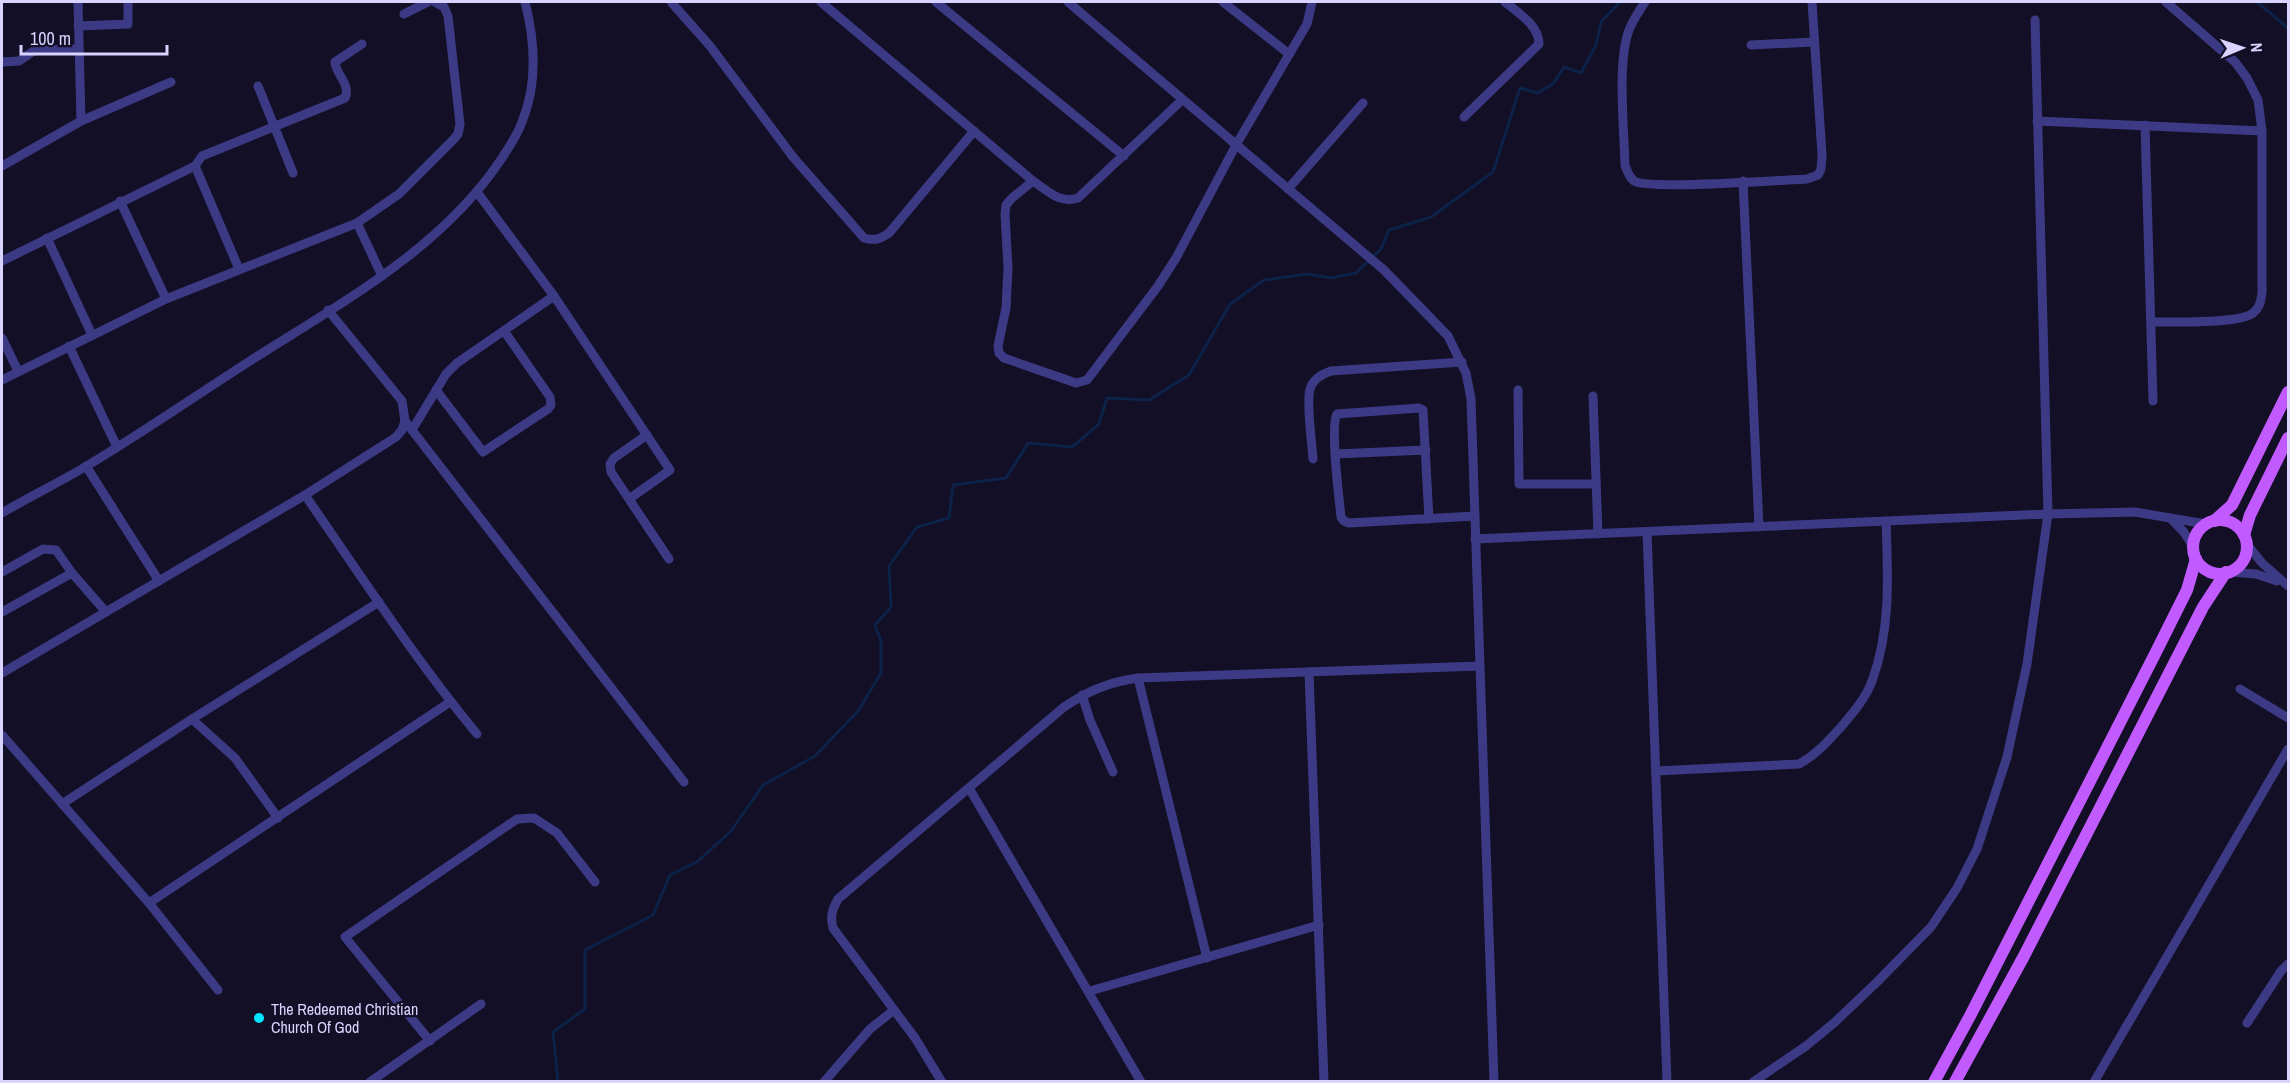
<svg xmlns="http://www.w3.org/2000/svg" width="2290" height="1083" viewBox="0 0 2290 1083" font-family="'Archivo Narrow',sans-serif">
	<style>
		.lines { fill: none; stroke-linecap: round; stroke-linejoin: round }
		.stream { stroke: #0c2248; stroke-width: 3 }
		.minor { stroke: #3d3a85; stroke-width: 9 }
		.major { stroke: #c25bff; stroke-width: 12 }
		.poi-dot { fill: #00e5ff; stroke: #130f26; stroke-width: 2 }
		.labels { text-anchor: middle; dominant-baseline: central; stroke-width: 4.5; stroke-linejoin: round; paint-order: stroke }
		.poi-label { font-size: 16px; fill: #d9d4ff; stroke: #130f26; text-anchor: start }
	</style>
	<rect width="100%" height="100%" fill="#130f26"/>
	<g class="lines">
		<!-- stream -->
		<g class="stream">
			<polyline points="2257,2 2288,28"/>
			<polyline points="558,1082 553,1032 585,1009 585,950 653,915 670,875 697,862 731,831 763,785 815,756 858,711 881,673 881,641 875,625 891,607 889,566 917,527 949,518 953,485 1006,478 1028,443 1072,447 1099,424 1107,398 1149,400 1189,375 1230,304 1264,280 1308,274 1331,278 1356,273 1381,249 1389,230 1431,217 1493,172 1520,88 1538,93 1553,84 1564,67 1581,73 1596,45 1601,22 1620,2"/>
		</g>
		<!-- minor -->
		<g class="minor">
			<polyline points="78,2 81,121"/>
			<path d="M 671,2 L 710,46 L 793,157 L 864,238 C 875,241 880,239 889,233 L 974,131"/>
			<path d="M 821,2 L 1033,181 C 1048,191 1059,204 1078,198 L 1182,100"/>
			<polyline points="936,2 1124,156"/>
			<polyline points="1068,2 1384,270 1448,336 1466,373 1471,399 1494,1082"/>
			<polyline points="1223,2 1289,54"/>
			<path d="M 1645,2 C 1639,11 1633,20 1629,30 C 1617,62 1624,129 1625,165 C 1627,171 1629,177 1634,181 C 1648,190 1782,180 1807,179 L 1818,175 L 1821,169 L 1822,155 L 1812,2"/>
			<polyline points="404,14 428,2"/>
			<polyline points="78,26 128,24 128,2"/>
			<polyline points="1751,45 1814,42"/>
			<polyline points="2,62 19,61 35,50 79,49"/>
			<polyline points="258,86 293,173"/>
			<path d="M 1464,117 L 1539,44 C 1539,25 1518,13 1505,2"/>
			<polyline points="2037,121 2262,131"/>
			<polyline points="2145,125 2153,401"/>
			<polyline points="2,166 81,121 171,82"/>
			<polyline points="195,166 239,269"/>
			<polyline points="1033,181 1012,198 1006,205 1005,214 1008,268 1006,308 998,346 999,353 1004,358 1076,383 1087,380 1158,286 1176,258 1236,145 1307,24 1312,2"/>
			<polyline points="1743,181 1759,527"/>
			<polyline points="1288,189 1363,103"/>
			<polyline points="477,192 554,296 670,470 629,499"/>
			<polyline points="120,201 166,299"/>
			<polyline points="357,223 382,276"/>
			<polyline points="47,238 92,335"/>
			<path d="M 2,261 L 195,166 L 202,156 L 345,98 C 351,84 336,75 335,62 L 362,44"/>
			<path d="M 2151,322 C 2171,322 2240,324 2253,313 C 2260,308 2261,300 2262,292 L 2262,131 L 2258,100 L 2247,78 L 2235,62 L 2166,2"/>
			<polyline points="2,338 18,371"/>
			<polyline points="69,346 117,447"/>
			<polyline points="2,380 166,299 357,223 399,194 453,140 458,134 460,124 448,16 444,7 435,2"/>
			<polyline points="436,390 483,452 548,409 551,405 550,397 504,331"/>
			<polyline points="1518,390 1519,484 1596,484"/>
			<polyline points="1593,396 1598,534"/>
			<polyline points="405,421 684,782"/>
			<polyline points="412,430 446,374 457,363 554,296"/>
			<polyline points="647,435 614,458 610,464 611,472 669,559"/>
			<polyline points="1336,454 1426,450"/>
			<path d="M 1313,459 C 1312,443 1306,403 1310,389 C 1313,379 1322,374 1331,371 L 1462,362"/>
			<polyline points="86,466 159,581"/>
			<path d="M 305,495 C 361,576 415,659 477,734"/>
			<path d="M 2,513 C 29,497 58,483 85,467 C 141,434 195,396 250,361 C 339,304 439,251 500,161 C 508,149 517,136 522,122 C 538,83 535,41 525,2"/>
			<path d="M 1429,519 L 1423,410 L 1419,408 L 1337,414 C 1330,426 1339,498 1341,517 L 1344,521 L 1349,523 L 1475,516"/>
			<polyline points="2171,519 2183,531 2193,546"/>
			<polyline points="1647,532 1667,1082"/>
			<polyline points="1475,539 2048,514 2135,512 2206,524"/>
			<polyline points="2246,543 2262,563 2288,586"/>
			<polyline points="2,572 43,549 56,550 72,573 106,612"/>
			<polyline points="2230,572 2256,574 2277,581"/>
			<polyline points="2,612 72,573"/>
			<polyline points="1309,672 1324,1082"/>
			<polyline points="2,673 305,495 396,437 402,430 405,421 402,401 328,310"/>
			<polyline points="1138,678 1207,958"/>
			<polyline points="2240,689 2288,718"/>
			<polyline points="1082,695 1090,720 1113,772"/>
			<polyline points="192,719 235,758 278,818"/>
			<polyline points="2,735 149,903 218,990"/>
			<path d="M 1656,771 L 1799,764 C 1816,755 1828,741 1841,727 C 1852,714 1866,698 1872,681 C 1891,630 1888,575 1886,521"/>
			<polyline points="969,788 1141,1082"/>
			<polyline points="62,804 192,719 379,602"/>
			<polyline points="149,903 450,702"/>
			<polyline points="1090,991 1319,925"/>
			<polyline points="2247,1023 2281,971 2288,964"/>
			<polyline points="430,1041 345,937 517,819 534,818 557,833 595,882"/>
			<polyline points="370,1082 481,1004"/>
			<polyline points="824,1082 870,1029 894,1010"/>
			<path d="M 942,1082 L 915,1038 L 833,928 C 830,916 832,910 838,899 L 1064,707 C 1088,691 1109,682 1138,678 L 1480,666"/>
			<polyline points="1753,1082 1806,1046 1835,1022 1877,982 1931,927 1957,888 1977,849 2007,757 2027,664 2048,514 2035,20"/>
			<polyline points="2094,1082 2288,749"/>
		</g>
		<!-- major -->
		<g class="major">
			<circle cx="2220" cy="547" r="27"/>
			<polyline points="2214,521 2232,505 2288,392"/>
			<polyline points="2244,535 2250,515 2288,438"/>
			<polyline points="1934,1082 1970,1016 2155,654 2187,590 2196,559"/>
			<polyline points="1955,1082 2024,956 2203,607 2226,572"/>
		</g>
	</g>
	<!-- markers -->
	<circle class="poi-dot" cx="259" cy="1018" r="6"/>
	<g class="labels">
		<!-- poi labels -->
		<g class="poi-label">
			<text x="271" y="1009">The Redeemed Christian<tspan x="271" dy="18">Church Of God</tspan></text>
		</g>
	</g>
	<!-- border -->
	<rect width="2290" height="1083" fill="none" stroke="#d9d4ff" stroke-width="6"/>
	<!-- north arrow -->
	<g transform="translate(2242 48) rotate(88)" stroke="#130f26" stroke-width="4.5" paint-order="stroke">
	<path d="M0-4.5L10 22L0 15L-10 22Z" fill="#d9d4ff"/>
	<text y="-9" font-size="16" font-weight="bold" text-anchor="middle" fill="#d9d4ff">N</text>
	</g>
	<!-- scale -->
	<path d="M21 45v9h146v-9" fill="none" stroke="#d9d4ff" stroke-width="3"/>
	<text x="30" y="45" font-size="18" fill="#d9d4ff" stroke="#130f26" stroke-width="4.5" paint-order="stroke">100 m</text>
</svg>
